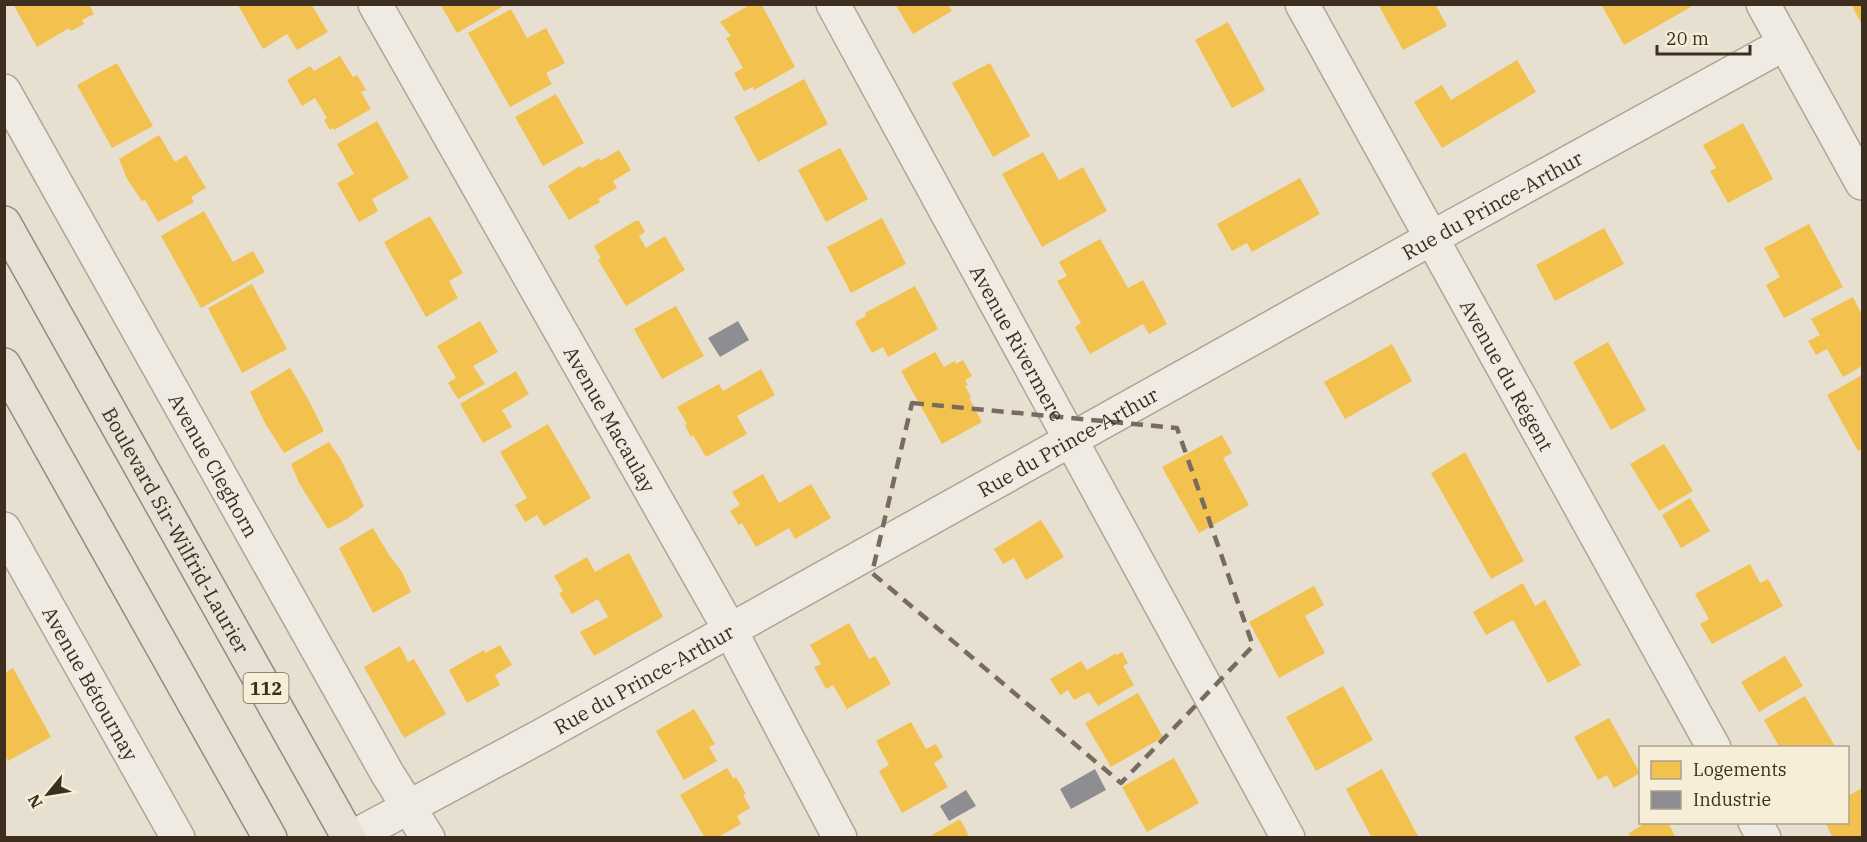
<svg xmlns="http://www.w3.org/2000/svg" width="1867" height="842" viewBox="0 0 1867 842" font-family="'IBM Plex Serif',serif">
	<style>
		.homes { fill: #f2c14e }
		.industry { fill: #8d8d92 }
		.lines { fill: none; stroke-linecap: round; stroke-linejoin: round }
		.minor-casing { stroke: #ada599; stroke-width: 36 }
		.major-casing { stroke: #928b80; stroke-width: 36 }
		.minor { stroke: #efebe3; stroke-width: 33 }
		.major { stroke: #e6e1d4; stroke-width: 33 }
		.marked { fill: none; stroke: #786c5e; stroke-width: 4.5; stroke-dasharray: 12 8; stroke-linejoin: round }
		.labels { text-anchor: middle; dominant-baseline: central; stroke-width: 6; stroke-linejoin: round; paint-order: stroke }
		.shield { fill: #f7eed8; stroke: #756857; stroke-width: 1.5 }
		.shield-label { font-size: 18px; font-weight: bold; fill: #3d2e20 }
		.street-label { font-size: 20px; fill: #3d2e20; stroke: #f7eed8 }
	</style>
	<rect width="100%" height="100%" fill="#e7e0d1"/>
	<!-- homes -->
	<g class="homes">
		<polygon points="13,4 89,4 94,14 82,20 84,24 71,31 69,28 37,47"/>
		<polygon points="239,4 296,4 297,7 301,4 311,4 328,32 297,50 287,34 263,49 238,5"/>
		<polygon points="440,4 501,4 502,7 457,33"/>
		<polygon points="751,4 757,4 758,7 762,5 795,67 754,90 753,87 744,91 734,73 743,68 726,38 731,36 720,22"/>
		<polygon points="895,4 948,4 952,11 913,34"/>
		<polygon points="1378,4 1435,4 1447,26 1403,50"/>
		<polygon points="1604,4 1689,4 1691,7 1624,45 1602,6"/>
		<polygon points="1851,4 1862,4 1862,25"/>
		<polygon points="511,9 527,38 546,28 565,63 546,73 552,84 510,107 468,33"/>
		<polygon points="1228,22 1265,90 1232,108 1195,40"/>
		<polygon points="340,56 353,77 357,75 366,90 361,92 371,109 334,130 333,128 330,130 324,120 327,118 315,98 302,106 287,80 310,66 314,71"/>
		<polygon points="1517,60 1536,92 1442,148 1414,102 1442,85 1451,100"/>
		<polygon points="117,63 153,126 112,148 77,85"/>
		<polygon points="990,63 1030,136 993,157 952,83"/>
		<polygon points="804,79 828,124 758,162 734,117"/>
		<polygon points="556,94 584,143 543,166 515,117"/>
		<polygon points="377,121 409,178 372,199 378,211 359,222 337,183 354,174 337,144"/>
		<polygon points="1743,123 1773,179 1728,203 1710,171 1716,168 1703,145"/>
		<polygon points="159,135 175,162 186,155 206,188 191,197 194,202 158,222 145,200 142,201 127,179 119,159"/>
		<polygon points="840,148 868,199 826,222 798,170"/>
		<polygon points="619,150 631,170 613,181 617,188 598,199 600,202 569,220 548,186 580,166 582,168 599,158 600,161"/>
		<polygon points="1043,152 1059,180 1083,167 1107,211 1042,247 1002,174"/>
		<polygon points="1300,178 1320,214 1252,252 1247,243 1232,251 1217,224"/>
		<polygon points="204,211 233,262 253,251 265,272 201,308 161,236"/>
		<polygon points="430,216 463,273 449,281 458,298 426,317 384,242"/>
		<polygon points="882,218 906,264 851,293 827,247"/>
		<polygon points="635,221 639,221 645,232 639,236 646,248 665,236 685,270 626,306 598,260 601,258 594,246"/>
		<polygon points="1809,224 1843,287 1784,318 1766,285 1780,277 1764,248"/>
		<polygon points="1604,228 1624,264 1555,301 1536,265"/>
		<polygon points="1100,239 1128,288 1143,280 1167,324 1149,334 1143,324 1090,354 1075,327 1081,323 1057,281 1067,276 1059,262"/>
		<polygon points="252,284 287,349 242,373 208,308"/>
		<polygon points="915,286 938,329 888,357 883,347 872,353 855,322 866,316 865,313"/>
		<polygon points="1853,297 1862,315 1862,366 1843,377 1827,349 1816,355 1808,341 1820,335 1811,319"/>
		<polygon points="676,306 704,356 662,379 634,329"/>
		<polygon points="480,321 498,352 473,366 485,384 458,399 448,383 456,378 437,346"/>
		<polygon points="1608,342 1646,410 1611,430 1573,362"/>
		<polygon points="1392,344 1412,381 1345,419 1324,382"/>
		<polygon points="935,352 944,367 955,361 956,364 963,360 972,376 965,380 968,385 965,386 971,397 969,398 982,422 942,444 901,371"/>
		<polygon points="290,368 308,399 324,431 284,453 265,423 250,392"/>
		<polygon points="761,369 775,395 737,416 747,434 706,457 693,435 691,437 685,425 687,424 677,407 719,384 723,391"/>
		<polygon points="516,371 529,394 502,410 512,427 483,443 460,404"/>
		<polygon points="1862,375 1862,449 1858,451 1827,395"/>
		<polygon points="548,424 591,498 544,526 537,515 525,522 515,505 527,498 500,452"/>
		<polygon points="1222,435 1232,453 1223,458 1249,505 1199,533 1162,467"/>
		<polygon points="329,442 341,460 364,506 347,519 328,529 299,483 291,464"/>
		<polygon points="1664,444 1693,491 1659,511 1630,464"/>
		<polygon points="1465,452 1524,561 1491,579 1431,473"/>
		<polygon points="763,474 779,503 811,484 831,518 795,539 789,528 756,547 742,523 739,525 730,511 740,505 732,492"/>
		<polygon points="1690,498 1710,531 1681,548 1662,515"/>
		<polygon points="1041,520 1064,557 1026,580 1014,558 1003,564 994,549"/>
		<polygon points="373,528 389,555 402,572 411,592 373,613 339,548"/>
		<polygon points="629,553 663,617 594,656 580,632 608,617 598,599 572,614 559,593 563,591 554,576 587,557 595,572"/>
		<polygon points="1750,564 1760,583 1768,579 1783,606 1712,644 1700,624 1709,619 1695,594"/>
		<polygon points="1523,583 1535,606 1545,600 1581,665 1548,683 1513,620 1486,635 1473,612"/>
		<polygon points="1314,586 1324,605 1305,616 1325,653 1279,678 1249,622"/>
		<polygon points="849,623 869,659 875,656 891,684 847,709 833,685 826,689 814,667 821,664 810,645"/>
		<polygon points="500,645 512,665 495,675 500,685 467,703 449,670 484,650 485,653"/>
		<polygon points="400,646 408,662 414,659 446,714 404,738 364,667"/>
		<polygon points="1122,652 1128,663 1123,666 1134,685 1098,706 1089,692 1074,700 1068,690 1060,695 1050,679 1081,661 1087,670 1115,654 1116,655"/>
		<polygon points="1785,656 1803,686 1759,712 1741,682"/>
		<polygon points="13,668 51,737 8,761 5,755 5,673"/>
		<polygon points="1343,686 1373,740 1316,771 1286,717"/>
		<polygon points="1138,693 1163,737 1111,767 1085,723"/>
		<polygon points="1805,696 1836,748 1780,748 1764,720"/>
		<polygon points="694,709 715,744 709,747 717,761 684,780 656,731"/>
		<polygon points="1609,718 1640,773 1614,788 1607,775 1598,780 1574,737"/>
		<polygon points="911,722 926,749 936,744 943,757 934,763 948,787 902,813 879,771 889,765 876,741"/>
		<polygon points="1174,758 1199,803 1147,832 1122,787"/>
		<polygon points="727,768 734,779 736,777 746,794 743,795 750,808 737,816 741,824 717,838 705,838 680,795"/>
		<polygon points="1382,769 1418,836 1415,838 1372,838 1346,789"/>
		<polygon points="1862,788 1862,838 1833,838 1825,822 1848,822 1848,796"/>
		<polygon points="960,819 970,838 927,838"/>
		<polygon points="1647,822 1668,822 1676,838 1631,838 1629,833"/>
	</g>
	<!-- industry -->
	<g class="industry">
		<polygon points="738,321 749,340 720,357 708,338"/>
		<polygon points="1095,769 1106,790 1071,809 1060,789"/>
		<polygon points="966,790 976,806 949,821 940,806"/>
	</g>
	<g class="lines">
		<defs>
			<g id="minor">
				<path id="s1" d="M 375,4 L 730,630 L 840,838"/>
				<path id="s2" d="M 833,4 L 1288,838"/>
				<path id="s3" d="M 1302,4 L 1714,748"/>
				<polyline points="1763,4 1862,183"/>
				<path id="s4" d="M 4,91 L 387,773 L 428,838"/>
				<path id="s5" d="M 4,529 L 178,838"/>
				<polyline points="1755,822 1764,838"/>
				<path id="s6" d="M 351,838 L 541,736 L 1455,225 L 1784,44"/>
			</g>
			<g id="major">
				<path id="s7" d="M 4,223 L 349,838"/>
				<polyline points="4,365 270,838"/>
			</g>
		</defs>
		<!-- minor casing -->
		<use href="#minor" class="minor-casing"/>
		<!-- major casing -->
		<use href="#major" class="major-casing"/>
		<!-- minor -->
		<use href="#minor" class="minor"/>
		<!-- major -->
		<use href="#major" class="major"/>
	</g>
	<!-- marked area -->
	<path class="marked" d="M 912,403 L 1177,428 L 1253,646 L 1121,783 L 872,573 Z"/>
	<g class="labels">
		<!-- shield labels -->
		<rect class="shield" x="243.5" y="673" width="45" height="30" rx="4.5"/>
		<g class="shield-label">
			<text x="266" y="688">112</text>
		</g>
		<!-- street labels -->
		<g class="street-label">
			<text stroke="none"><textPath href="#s6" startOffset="1305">Rue du Prince-Arthur</textPath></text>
			<text stroke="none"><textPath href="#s2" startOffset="386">Avenue Rivermere</textPath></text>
			<text stroke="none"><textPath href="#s3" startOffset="424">Avenue du Régent</textPath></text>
			<text stroke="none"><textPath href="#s1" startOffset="477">Avenue Macaulay</textPath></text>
			<text stroke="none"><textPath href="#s6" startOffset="819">Rue du Prince-Arthur</textPath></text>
			<text stroke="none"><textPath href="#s4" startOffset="429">Avenue Cleghorn</textPath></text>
			<text stroke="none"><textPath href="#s7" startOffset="352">Boulevard Sir-Wilfrid-Laurier</textPath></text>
			<text stroke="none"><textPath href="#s6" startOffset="333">Rue du Prince-Arthur</textPath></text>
			<text stroke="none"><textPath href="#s5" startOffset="177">Avenue Bétournay</textPath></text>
		</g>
	</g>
	<!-- border -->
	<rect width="1867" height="842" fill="none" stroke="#3d2e20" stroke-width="12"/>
	<!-- legend -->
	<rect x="1639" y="746" width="210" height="78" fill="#f7eed8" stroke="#ada18e" stroke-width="1.5"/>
	<rect x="1651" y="761" width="30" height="18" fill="#f2c14e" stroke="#ada18e" stroke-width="1.5"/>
	<text x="1693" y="776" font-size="18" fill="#3d2e20">Logements</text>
	<rect x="1651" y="791" width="30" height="18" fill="#8d8d92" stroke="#ada18e" stroke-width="1.5"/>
	<text x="1693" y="806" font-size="18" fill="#3d2e20">Industrie</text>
	<!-- north arrow -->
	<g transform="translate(48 794) rotate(240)" stroke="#f7eed8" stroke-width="4.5" paint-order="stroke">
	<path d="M0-4.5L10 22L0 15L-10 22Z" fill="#3d2e20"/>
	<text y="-9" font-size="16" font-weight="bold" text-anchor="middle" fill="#3d2e20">N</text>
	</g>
	<!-- scale -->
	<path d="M1657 45v9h93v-9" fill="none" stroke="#3d2e20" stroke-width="3"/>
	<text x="1666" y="45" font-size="18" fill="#3d2e20" stroke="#f7eed8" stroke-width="4.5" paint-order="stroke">20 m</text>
</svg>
